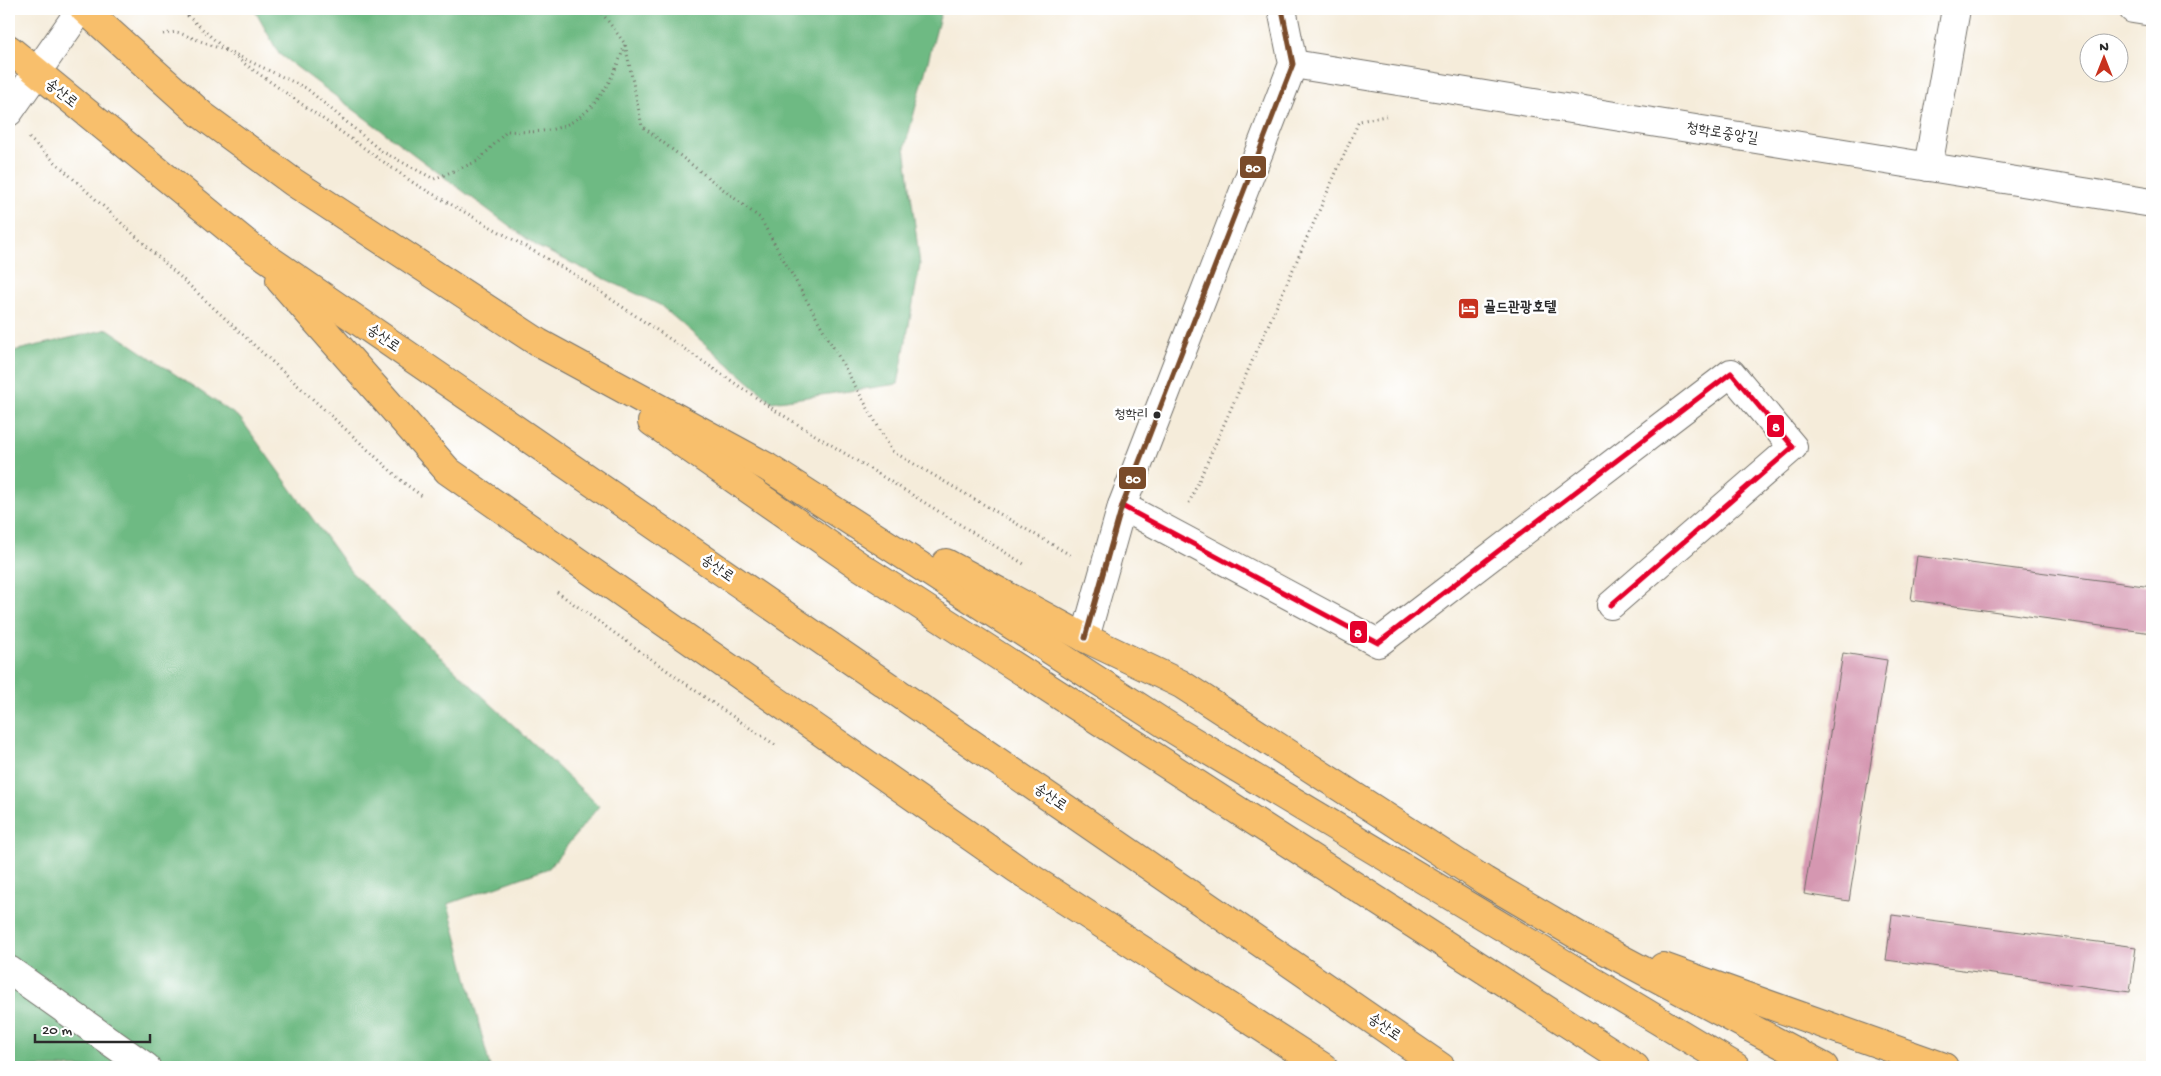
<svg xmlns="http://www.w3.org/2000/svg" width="2161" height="1076" viewBox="0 0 2161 1076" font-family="'Gochi Hand','Poor Story',sans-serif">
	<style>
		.forest { fill: #6eba83; stroke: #4c7257 }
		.building { fill: #d597b1 }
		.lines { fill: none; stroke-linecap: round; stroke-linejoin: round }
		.street-casing { stroke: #726f68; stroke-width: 30 }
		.primary-casing { stroke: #726f68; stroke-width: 30 }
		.path { stroke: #726f68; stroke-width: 3; stroke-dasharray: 1 4; stroke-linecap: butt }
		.street { stroke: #fff; stroke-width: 28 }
		.primary { stroke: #f8bf6c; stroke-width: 28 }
		.bus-1-casing { stroke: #fff; stroke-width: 9 }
		.bus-2-casing { stroke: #fff; stroke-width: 9 }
		.bus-1 { stroke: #e4002b; stroke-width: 5 }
		.bus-2 { stroke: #7a4b2a; stroke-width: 5 }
		.bus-dot { fill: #2b2b2b; stroke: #fff; stroke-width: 2 }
		.labels { text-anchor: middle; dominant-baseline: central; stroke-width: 5; stroke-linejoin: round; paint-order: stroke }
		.bus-label { font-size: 14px; fill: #2b2b2b; stroke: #fff; text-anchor: end }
		.street-label { font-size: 15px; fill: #2b2b2b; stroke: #fff }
		.poi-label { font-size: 15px; font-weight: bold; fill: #2b2b2b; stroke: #fff; text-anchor: start }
		.line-badge { stroke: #fff; stroke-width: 2 }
		.badge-label { font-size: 14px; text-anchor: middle; font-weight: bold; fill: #fff }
	</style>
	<rect width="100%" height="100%" fill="#fff"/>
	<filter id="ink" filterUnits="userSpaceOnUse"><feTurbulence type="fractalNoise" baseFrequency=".02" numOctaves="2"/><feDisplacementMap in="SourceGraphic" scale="10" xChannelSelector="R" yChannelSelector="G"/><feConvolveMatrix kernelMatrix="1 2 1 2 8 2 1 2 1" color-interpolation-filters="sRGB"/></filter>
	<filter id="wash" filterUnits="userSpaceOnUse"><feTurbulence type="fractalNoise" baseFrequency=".0096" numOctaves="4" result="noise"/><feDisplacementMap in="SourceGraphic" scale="20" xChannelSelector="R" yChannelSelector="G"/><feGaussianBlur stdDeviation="1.12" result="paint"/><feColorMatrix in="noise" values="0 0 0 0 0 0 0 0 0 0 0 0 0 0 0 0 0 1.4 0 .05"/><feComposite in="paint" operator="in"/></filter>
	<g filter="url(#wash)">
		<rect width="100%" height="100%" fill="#f5ecda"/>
		<!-- forest -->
		<g class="forest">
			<polygon points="254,9 942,9 905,147 920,265 898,384 772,402 660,305 538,247 279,54"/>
			<polygon points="108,329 240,418 351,572 599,806 549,868 448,904 490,1067 9,1067 9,352"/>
		</g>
		<g id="blocks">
			<!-- building -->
			<g class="building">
				<polygon points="1917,556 2152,587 2152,633 1911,600"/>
				<polygon points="1843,653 1887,660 1849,901 1804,894"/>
				<polygon points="1892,915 2136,947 2130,992 1886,960"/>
			</g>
		</g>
	</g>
	<g filter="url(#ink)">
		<use href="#blocks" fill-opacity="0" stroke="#726f68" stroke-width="1"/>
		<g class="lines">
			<defs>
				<g id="street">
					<polyline points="2133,9 2152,12"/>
					<polyline points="1293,64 2152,203"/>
					<polyline points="9,112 81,9"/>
					<polyline points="1928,167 1956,9"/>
					<polyline points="1122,506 1378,643 1731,373 1793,447 1611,605"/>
					<polyline points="1085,638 1122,506 1293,64 1282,9"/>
					<polyline points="9,970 146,1067"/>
				</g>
				<g id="primary">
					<polyline points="84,9 202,115 293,182 539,343 767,467 1176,731 1736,1067"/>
					<polyline points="9,49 251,247 1441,1067"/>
					<polyline points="280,280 448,471 1017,869 1323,1067"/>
					<polyline points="652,422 858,565 1635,1067"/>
					<polyline points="946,563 1085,638 1181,684 1485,881 1584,939 1824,1067"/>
					<polyline points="1663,967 1944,1067"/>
				</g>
			</defs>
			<!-- street casing -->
			<use href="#street" class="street-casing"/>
			<!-- primary casing -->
			<use href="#primary" class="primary-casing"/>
			<!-- path -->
			<g class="path">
				<polyline points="180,9 228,52 415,184 574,274 773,409 1024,564"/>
				<polyline points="599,9 625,44 642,126 760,218 892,451 1072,556"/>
				<polyline points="163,34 177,32 226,51"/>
				<path d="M 232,53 L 306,88 L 381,151 L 434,179 L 478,161 L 507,131 C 523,132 541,133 557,128 C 594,118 613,79 625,45"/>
				<polyline points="29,138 404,483 422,496"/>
				<polyline points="1189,503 1359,121 1386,116"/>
				<polyline points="557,592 717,706 777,746"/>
			</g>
			<!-- street -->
			<use href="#street" class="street"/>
			<!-- primary -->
			<use href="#primary" class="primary"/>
			<defs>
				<polyline id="bus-1" points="1122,506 1378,643 1731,373 1793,447 1611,605"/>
				<polyline id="bus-2" points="1085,638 1122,506 1293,64 1282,9"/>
			</defs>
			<!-- bus-1 casing -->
			<use href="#bus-1" class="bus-1-casing"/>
			<!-- bus-2 casing -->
			<use href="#bus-2" class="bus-2-casing"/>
			<!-- bus-1 -->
			<use href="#bus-1" class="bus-1"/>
			<!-- bus-2 -->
			<use href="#bus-2" class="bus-2"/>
		</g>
	</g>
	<!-- icons -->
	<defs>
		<symbol id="hotel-square" viewBox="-11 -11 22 22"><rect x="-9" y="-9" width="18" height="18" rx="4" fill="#c8321e" stroke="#fff"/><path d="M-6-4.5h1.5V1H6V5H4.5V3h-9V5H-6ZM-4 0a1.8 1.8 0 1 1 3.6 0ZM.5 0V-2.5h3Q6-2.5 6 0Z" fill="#fff"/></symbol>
	</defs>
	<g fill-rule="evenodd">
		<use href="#hotel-square" x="1456" y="296" width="25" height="25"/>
	</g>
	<!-- markers -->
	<circle class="bus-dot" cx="1157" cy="415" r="4.5"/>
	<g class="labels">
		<!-- bus labels -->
		<g class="bus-label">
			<text x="1148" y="415">청학리</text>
		</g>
		<!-- street labels -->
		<g class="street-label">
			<text transform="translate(61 94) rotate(39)">송산로</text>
			<text transform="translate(1722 134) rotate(9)">청학로중앙길</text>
			<text transform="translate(383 339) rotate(35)">송산로</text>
			<text transform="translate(717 569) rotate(35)">송산로</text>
			<text transform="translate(1050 798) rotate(35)">송산로</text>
			<text transform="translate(1384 1028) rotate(35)">송산로</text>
		</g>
		<!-- poi labels -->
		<g class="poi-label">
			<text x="1484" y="308">골드관광호텔</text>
		</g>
	</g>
	<g class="line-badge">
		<rect x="1239" y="155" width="28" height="24" rx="5" fill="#7a4b2a"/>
		<rect x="1766" y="414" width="19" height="24" rx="5" fill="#e4002b"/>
		<rect x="1118" y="466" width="29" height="24" rx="5" fill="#7a4b2a"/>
		<rect x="1349" y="620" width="19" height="24" rx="5" fill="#e4002b"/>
	</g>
	<g class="badge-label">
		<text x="1253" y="172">80</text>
		<text x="1776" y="431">8</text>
		<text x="1133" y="483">80</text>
		<text x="1358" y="637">8</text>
	</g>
	<!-- margin -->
	<rect width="2161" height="1076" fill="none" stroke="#fff" stroke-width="30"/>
	<!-- north arrow -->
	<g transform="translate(2104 58)"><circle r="24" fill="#ffffff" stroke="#aaaaaa"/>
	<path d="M0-4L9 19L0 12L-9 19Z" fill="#c8321e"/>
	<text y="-8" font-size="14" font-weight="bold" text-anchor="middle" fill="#2b2b2b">N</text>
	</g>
	<!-- scale -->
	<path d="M35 1034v8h115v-8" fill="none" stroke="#2b2b2b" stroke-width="2.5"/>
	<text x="42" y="1034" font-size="15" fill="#2b2b2b" stroke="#ffffff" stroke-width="4" paint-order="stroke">20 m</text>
</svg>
